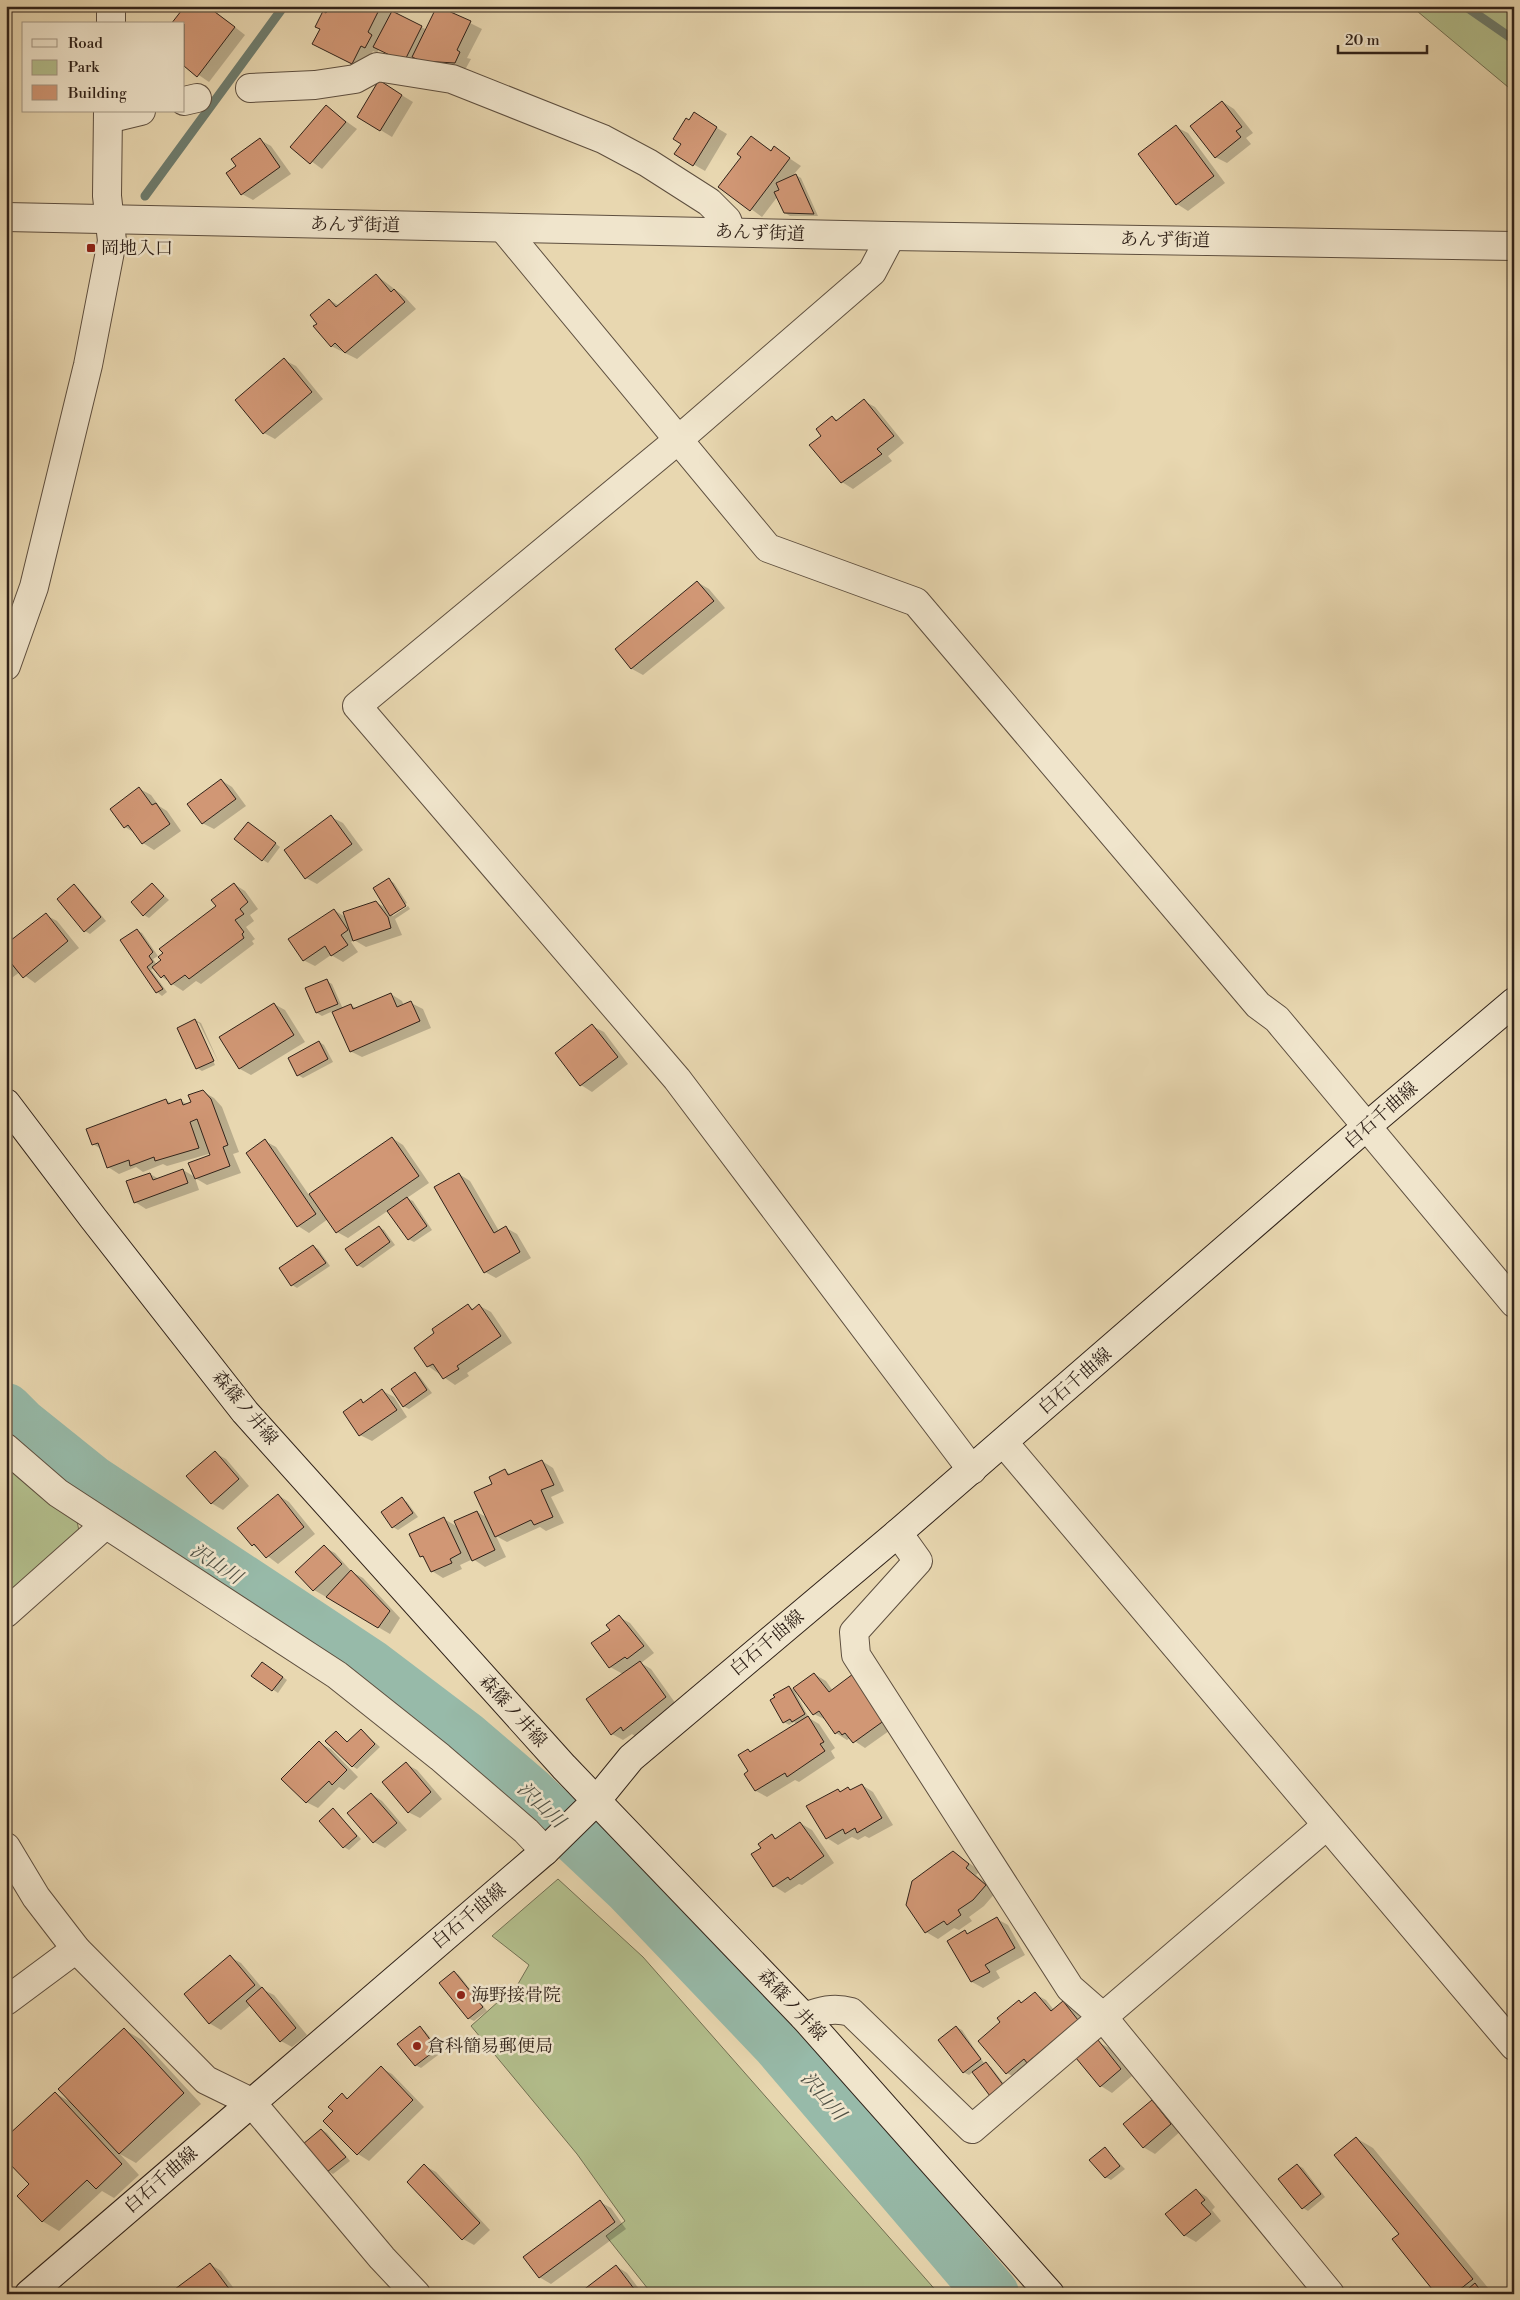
<svg xmlns="http://www.w3.org/2000/svg" width="1520" height="2300" viewBox="0 0 1520 2300" font-family="'Libre Bodoni','Noto Serif JP',serif">
	<style>
		.green { fill: #b3bf8d; stroke: #727053 }
		.shadow { fill: #0003 }
		.lines { fill: none; stroke-linecap: round; stroke-linejoin: round }
		.stream { stroke: #6e7d6f; stroke-width: 9 }
		.river { stroke: #97baa9; stroke-width: 54 }
		.building { fill: #d19775; stroke: #302219 }
		.minor-casing { stroke: #5e4f3f; stroke-width: 30 }
		.tertiary-casing { stroke: #5e4f3f; stroke-width: 30 }
		.secondary-casing { stroke: #302219; stroke-width: 30 }
		.minor { stroke: #f0e5cc; stroke-width: 28 }
		.tertiary { stroke: #f0e5cc; stroke-width: 28 }
		.secondary { stroke: #f0e5cc; stroke-width: 28 }
		.poi-dot { fill: #8f2418; stroke: #f0e5cc; stroke-width: 2 }
		.labels { text-anchor: middle; dominant-baseline: central; stroke-width: 5; stroke-linejoin: round; paint-order: stroke }
		.street-label { font-size: 18px; fill: #302219; stroke: #f0e5cc }
		.poi-label { font-size: 18px; fill: #302219; stroke: #f0e5cc; text-anchor: start }
		.water-label { font-size: 19px; font-style: italic; fill: #4f5044; stroke: #f0e5cc }
	</style>
	<rect width="100%" height="100%" fill="#e8d7b0"/>
	<filter id="stains"><feTurbulence type="fractalNoise" baseFrequency=".004" numOctaves="4"/><feColorMatrix values="0 0 0 0 .2 0 0 0 0 .09 0 0 0 0 .02 0 0 0 .5 -.17"/></filter>
	<radialGradient id="worn" r=".72"><stop offset=".6" stop-color="#630" stop-opacity="0"/><stop offset="1" stop-color="#630" stop-opacity=".3"/></radialGradient>
	<!-- green -->
	<g class="green">
		<polygon points="1411,6 1514,6 1514,92"/>
		<polygon points="6,1461 77,1521 79,1531 6,1594"/>
		<polygon points="558,1879 643,1957 939,2294 652,2294 606,2236 625,2221 577,2154 471,2026 518,1984 529,1965 492,1936"/>
	</g>
	<!-- shadow -->
	<g class="shadow">
		<polygon points="187,6 208,6 245,35 209,82 184,65 184,24"/>
		<polygon points="331,6 395,6 392,12 427,30 438,7 482,29 467,58 471,59 466,68 416,68 379,49 377,53 373,51 363,69 325,50 327,15"/>
		<polygon points="380,82 413,102 392,137 359,117"/>
		<polygon points="1223,102 1234,109 1253,133 1246,138 1251,144 1227,163 1215,157"/>
		<polygon points="326,107 357,129 322,169 292,147"/>
		<polygon points="694,114 727,134 705,171 693,164 683,143"/>
		<polygon points="1176,127 1188,133 1225,183 1188,211 1177,204"/>
		<polygon points="751,137 772,151 774,148 801,166 794,174 801,178 818,216 790,216 785,213 778,196 762,217 720,186 743,156"/>
		<polygon points="260,140 271,146 291,174 253,200 242,194 238,167"/>
		<polygon points="376,275 405,297 416,309 357,359 331,346 319,324 329,300 340,306"/>
		<polygon points="284,360 296,366 323,399 275,439 264,433"/>
		<polygon points="864,401 875,407 904,443 888,456 892,461 853,489 842,482 823,436 832,417 839,421"/>
		<polygon points="697,582 709,589 725,608 643,675 632,669 616,650"/>
		<polygon points="221,780 232,787 246,806 214,829 202,823"/>
		<polygon points="140,789 151,795 159,806 167,811 181,831 154,850 143,843 135,833 125,827"/>
		<polygon points="331,817 343,823 363,850 317,884 306,878"/>
		<polygon points="253,826 280,847 268,863 263,860"/>
		<polygon points="389,880 394,883 407,903 391,914 393,916 408,906 410,909 395,919 402,935 366,947 354,940 351,942 358,952 343,962 331,955 315,966 303,960 334,910 347,918 376,902 386,908"/>
		<polygon points="234,884 245,891 258,909 250,915 254,921 246,927 255,939 252,941 254,944 201,984 196,981 183,991 162,977 154,968 151,970 167,992 162,996 157,992 121,941 137,930 142,933 158,956 153,959 157,965 218,906"/>
		<polygon points="152,885 169,900 149,918 144,915"/>
		<polygon points="74,886 79,889 106,921 90,934 85,931"/>
		<polygon points="46,915 57,921 79,948 35,983 20,972 6,982 6,946"/>
		<polygon points="327,981 332,984 343,1009 351,1005 357,1009 391,994 402,1001 404,1006 411,1003 423,1009 431,1028 362,1057 350,1051 333,1011 322,1016 317,1013"/>
		<polygon points="274,1004 285,1010 305,1042 251,1075 240,1069"/>
		<polygon points="195,1020 201,1023 219,1063 199,1023 196,1023 215,1065 202,1071 197,1068"/>
		<polygon points="592,1026 604,1032 628,1064 592,1092 581,1085"/>
		<polygon points="319,1042 324,1045 333,1062 303,1078 298,1075"/>
		<polygon points="202,1091 214,1098 222,1107 239,1152 233,1154 241,1173 207,1185 195,1178 199,1190 146,1209 135,1202 150,1174 159,1179 183,1170 195,1177 212,1153 167,1166 163,1164 143,1172 136,1167 119,1174 108,1167 101,1149 93,1144 166,1100 172,1104 181,1101 187,1104 192,1103"/>
		<polygon points="392,1138 403,1145 429,1183 407,1198 413,1201 432,1230 414,1242 408,1239 389,1210 348,1238 337,1232 328,1219 309,1233 298,1226 265,1141 276,1147 309,1195"/>
		<polygon points="459,1174 470,1181 499,1231 506,1228 517,1234 531,1258 496,1278 485,1272"/>
		<polygon points="379,1227 384,1230 395,1245 363,1268 357,1265"/>
		<polygon points="313,1246 318,1249 330,1266 297,1288 292,1285"/>
		<polygon points="468,1306 474,1309 480,1306 491,1312 512,1343 467,1373 469,1376 455,1385 428,1366 436,1334"/>
		<polygon points="415,1374 420,1377 432,1393 409,1409 403,1406"/>
		<polygon points="383,1391 394,1397 407,1417 372,1441 360,1435 361,1401 365,1403"/>
		<polygon points="215,1453 226,1459 249,1486 223,1510 211,1503"/>
		<polygon points="542,1461 553,1468 564,1491 551,1497 564,1523 546,1531 540,1527 507,1542 496,1536 506,1557 485,1567 473,1559 460,1565 462,1569 443,1578 432,1571 426,1559 421,1556 444,1519 458,1527 477,1512 488,1518 494,1485 505,1471 512,1475"/>
		<polygon points="278,1495 289,1502 315,1534 278,1564 253,1545"/>
		<polygon points="402,1499 407,1502 418,1517 398,1530 393,1527"/>
		<polygon points="324,1547 335,1553 352,1572 363,1578 400,1618 390,1634 314,1590 297,1572"/>
		<polygon points="619,1617 630,1623 654,1653 641,1663 651,1669 676,1704 635,1736 632,1734 623,1740 612,1734 623,1674 610,1667 611,1630"/>
		<polygon points="268,1666 287,1680 278,1693 253,1676"/>
		<polygon points="814,1674 826,1681 833,1691 896,1726 865,1748 850,1738 847,1740 836,1733 826,1720 814,1714"/>
		<polygon points="789,1687 794,1690 809,1718 819,1724 835,1748 831,1751 835,1758 799,1782 795,1780 767,1797 756,1791 750,1772 748,1750 752,1752 797,1724 794,1722 789,1725 784,1722"/>
		<polygon points="361,1730 380,1747 357,1769 352,1766 336,1732 348,1742"/>
		<polygon points="319,1743 331,1749 358,1777 344,1790 339,1787 318,1808 306,1802"/>
		<polygon points="406,1764 417,1770 442,1799 420,1818 408,1812"/>
		<polygon points="862,1785 873,1792 893,1825 869,1838 865,1836 858,1840 852,1837 838,1845 827,1838 838,1790 842,1792 848,1788 852,1791"/>
		<polygon points="371,1794 382,1801 407,1830 385,1848 374,1842"/>
		<polygon points="333,1809 361,1839 349,1850 344,1847"/>
		<polygon points="800,1823 812,1830 834,1863 802,1885 799,1884 785,1893 774,1886 753,1855 763,1848 772,1836 777,1839"/>
		<polygon points="954,1852 980,1871 976,1875 996,1892 984,1906 969,1917 972,1921 959,1930 954,1928 938,1939 926,1932 908,1905"/>
		<polygon points="997,1919 1008,1925 1025,1955 996,1971 1000,1978 983,1988 972,1982 965,1932 969,1934"/>
		<polygon points="230,1957 241,1963 264,1990 274,1995 307,2035 292,2047 281,2041 251,2005 221,2030 209,2023"/>
		<polygon points="454,1972 459,1975 487,2011 474,2021 468,2018"/>
		<polygon points="1035,1994 1046,2000 1054,2010 1063,2003 1074,2009 1089,2027 1018,2079 1007,2073 1019,2001 1023,2004"/>
		<polygon points="956,2027 962,2030 984,2063 991,2067 1008,2089 973,2072 969,2075 963,2072"/>
		<polygon points="420,2028 425,2031 442,2052 421,2068 415,2065"/>
		<polygon points="125,2030 142,2040 201,2104 136,2163 120,2154 139,2175 114,2198 102,2191 59,2231 42,2221 31,2184 55,2093 72,2103"/>
		<polygon points="1098,2042 1109,2048 1132,2076 1112,2093 1101,2086 1078,2059"/>
		<polygon points="381,2068 392,2074 424,2107 369,2161 358,2154 342,2095 349,2099"/>
		<polygon points="1152,2101 1163,2108 1182,2130 1155,2154 1143,2147"/>
		<polygon points="322,2130 327,2133 350,2161 333,2174 328,2171 305,2144"/>
		<polygon points="1356,2138 1373,2148 1489,2289 1486,2291 1488,2294 1438,2294 1400,2234"/>
		<polygon points="1105,2149 1125,2169 1111,2180 1105,2177"/>
		<polygon points="1297,2165 1303,2168 1325,2197 1308,2211 1303,2208"/>
		<polygon points="425,2166 436,2172 490,2230 474,2245 463,2239"/>
		<polygon points="1196,2190 1207,2197 1215,2207 1212,2210 1221,2221 1196,2242 1184,2235"/>
		<polygon points="600,2202 611,2208 626,2229 551,2284 539,2277"/>
		<polygon points="210,2264 221,2271 238,2294 180,2294"/>
		<polygon points="616,2266 627,2273 643,2294 580,2294"/>
	</g>
	<g class="lines">
		<!-- stream -->
		<g class="stream">
			<polyline points="1465,6 1514,40"/>
			<polyline points="145,196 284,6"/>
		</g>
		<!-- river -->
		<polyline class="river" points="6,1410 21,1425 92,1482 370,1666 465,1738 528,1792 630,1888 777,2042 992,2294"/>
	</g>
	<!-- building -->
	<g class="building">
		<polygon points="185,6 207,6 235,27 197,77 184,66 184,24 171,24"/>
		<polygon points="330,6 381,6 368,32 372,35 365,48 361,46 352,64 312,44 320,29 315,27 323,11 326,13"/>
		<polygon points="437,6 471,21 457,50 460,52 455,63 421,61 412,57"/>
		<polygon points="392,11 422,26 404,62 373,47"/>
		<polygon points="379,80 402,95 380,131 357,117"/>
		<polygon points="1222,101 1242,127 1236,131 1241,137 1215,158 1190,126"/>
		<polygon points="326,105 346,122 310,164 290,147"/>
		<polygon points="694,112 717,127 693,166 674,154 681,144 673,139 686,118 689,120"/>
		<polygon points="1176,125 1214,176 1176,205 1138,154"/>
		<polygon points="751,136 771,151 774,146 790,158 750,211 718,187 741,157 737,154"/>
		<polygon points="260,138 280,167 241,195 226,173 236,166 231,159"/>
		<polygon points="796,174 814,214 784,213 774,192 779,190 776,183"/>
		<polygon points="376,274 391,292 394,289 405,302 345,353 335,343 331,347 313,326 317,324 310,315 329,299 336,307"/>
		<polygon points="284,358 312,392 263,434 235,400"/>
		<polygon points="864,399 894,436 877,449 882,454 841,483 809,445 821,436 816,429 832,416 836,421"/>
		<polygon points="697,581 714,601 631,669 615,649"/>
		<polygon points="221,779 236,799 202,824 187,804"/>
		<polygon points="139,787 152,805 156,803 170,824 142,844 128,825 124,828 110,809"/>
		<polygon points="331,815 352,844 305,879 284,850"/>
		<polygon points="248,822 276,843 262,861 234,839"/>
		<polygon points="389,878 406,906 390,916 373,888"/>
		<polygon points="152,883 164,896 143,916 131,902"/>
		<polygon points="234,883 248,902 240,909 244,914 235,920 244,932 242,934 244,938 189,979 185,975 171,985 164,975 161,978 152,967 161,960 158,957 163,953 159,949 216,906 211,900"/>
		<polygon points="74,884 101,917 84,932 57,899"/>
		<polygon points="376,901 388,917 391,928 353,941 343,912"/>
		<polygon points="334,909 348,930 341,935 348,945 331,956 325,946 303,961 288,939"/>
		<polygon points="46,913 68,941 23,978 11,963 6,967 6,944"/>
		<polygon points="137,929 153,952 149,956 153,962 147,967 163,989 156,993 120,940"/>
		<polygon points="327,979 338,1004 316,1013 305,988"/>
		<polygon points="391,993 397,1007 411,1001 420,1021 350,1052 332,1012 351,1004 353,1009"/>
		<polygon points="274,1003 294,1035 239,1069 219,1037"/>
		<polygon points="195,1019 214,1061 196,1069 177,1028"/>
		<polygon points="592,1024 618,1057 580,1086 555,1053"/>
		<polygon points="319,1041 328,1059 297,1076 288,1058"/>
		<polygon points="203,1090 211,1099 228,1145 223,1147 230,1166 195,1179 188,1163 210,1155 197,1119 190,1122 199,1148 155,1161 154,1157 130,1166 129,1160 107,1168 98,1143 92,1145 86,1129 166,1099 168,1104 181,1099 183,1105 191,1102 188,1095"/>
		<polygon points="392,1137 419,1176 336,1233 309,1194"/>
		<polygon points="265,1139 316,1214 297,1227 246,1153"/>
		<polygon points="183,1169 188,1183 134,1203 126,1181 150,1173 153,1180"/>
		<polygon points="459,1173 494,1233 506,1226 520,1252 484,1273 434,1187"/>
		<polygon points="407,1197 427,1226 408,1240 387,1211"/>
		<polygon points="379,1226 390,1242 357,1266 345,1249"/>
		<polygon points="313,1245 326,1263 291,1286 279,1268"/>
		<polygon points="468,1304 472,1310 479,1304 501,1336 457,1366 459,1369 443,1379 433,1364 427,1367 414,1348 434,1333 432,1329"/>
		<polygon points="415,1372 427,1390 403,1407 391,1389"/>
		<polygon points="382,1389 397,1410 359,1436 343,1412 361,1399 363,1403"/>
		<polygon points="215,1451 239,1479 211,1504 186,1476"/>
		<polygon points="542,1460 554,1485 541,1490 553,1517 534,1525 531,1520 495,1537 474,1492 492,1484 489,1477 505,1469 508,1475"/>
		<polygon points="278,1494 304,1527 266,1558 254,1544 252,1546 237,1528"/>
		<polygon points="402,1497 413,1513 392,1528 381,1512"/>
		<polygon points="477,1511 495,1550 472,1561 454,1521"/>
		<polygon points="444,1517 461,1553 450,1559 452,1563 431,1572 423,1556 420,1557 409,1534"/>
		<polygon points="324,1545 342,1564 313,1591 295,1572"/>
		<polygon points="351,1570 390,1611 378,1628 326,1597"/>
		<polygon points="619,1615 644,1646 627,1659 625,1657 609,1668 591,1643 610,1630 606,1625"/>
		<polygon points="640,1661 666,1697 623,1731 621,1727 611,1735 586,1699"/>
		<polygon points="262,1662 283,1677 272,1691 251,1676"/>
		<polygon points="814,1673 829,1692 853,1674 885,1720 853,1743 845,1733 842,1735 839,1731 835,1734 819,1711 813,1715 793,1688"/>
		<polygon points="789,1686 805,1714 792,1722 790,1719 783,1723 770,1700 775,1697 773,1695"/>
		<polygon points="808,1716 824,1742 820,1744 825,1751 787,1777 785,1773 755,1791 744,1774 748,1771 738,1755 748,1749 750,1752"/>
		<polygon points="361,1729 375,1744 352,1767 325,1741 336,1731 347,1742"/>
		<polygon points="319,1741 347,1770 332,1785 329,1781 306,1803 281,1779"/>
		<polygon points="406,1762 431,1792 408,1813 382,1782"/>
		<polygon points="862,1784 882,1818 857,1833 855,1828 845,1834 843,1829 826,1839 806,1806 838,1789 840,1792 848,1787 850,1790"/>
		<polygon points="371,1793 397,1823 373,1843 347,1813"/>
		<polygon points="333,1808 357,1836 343,1848 319,1821"/>
		<polygon points="800,1822 824,1856 790,1880 788,1877 773,1887 751,1854 761,1848 758,1844 772,1834 775,1839"/>
		<polygon points="953,1851 969,1864 966,1868 986,1885 973,1900 958,1910 961,1915 947,1925 944,1921 925,1933 906,1905 912,1881"/>
		<polygon points="997,1917 1015,1948 985,1965 990,1972 971,1982 947,1941 965,1930 967,1934"/>
		<polygon points="230,1955 255,1985 209,2024 184,1994"/>
		<polygon points="454,1971 483,2007 468,2019 439,1983"/>
		<polygon points="262,1987 296,2028 280,2042 246,2001"/>
		<polygon points="1035,1992 1051,2011 1063,2001 1078,2020 1027,2063 1024,2059 1006,2074 978,2041 1000,2022 997,2018 1019,2000 1021,2003"/>
		<polygon points="420,2026 437,2049 415,2066 397,2044"/>
		<polygon points="956,2026 981,2059 963,2073 938,2040"/>
		<polygon points="124,2028 184,2093 119,2154 58,2089"/>
		<polygon points="1098,2040 1121,2069 1100,2087 1076,2058"/>
		<polygon points="986,2062 1004,2086 990,2096 972,2072"/>
		<polygon points="381,2066 413,2100 357,2155 323,2121 333,2111 328,2107 342,2093 347,2099"/>
		<polygon points="55,2092 122,2164 96,2189 87,2180 42,2222 17,2196 29,2184 6,2160 6,2137"/>
		<polygon points="1152,2100 1171,2124 1143,2148 1123,2124"/>
		<polygon points="321,2129 346,2157 327,2172 303,2144"/>
		<polygon points="1356,2137 1473,2279 1454,2294 1436,2294 1392,2239 1399,2234 1334,2155"/>
		<polygon points="1105,2147 1120,2166 1105,2178 1089,2160"/>
		<polygon points="424,2164 480,2223 462,2240 407,2182"/>
		<polygon points="1297,2164 1321,2194 1302,2209 1278,2179"/>
		<polygon points="1196,2189 1205,2200 1201,2203 1211,2214 1184,2236 1165,2214"/>
		<polygon points="600,2200 615,2222 539,2278 523,2257"/>
		<polygon points="210,2263 230,2290 225,2294 178,2294 175,2289"/>
		<polygon points="616,2265 638,2294 578,2294"/>
		<polygon points="1475,2283 1483,2294 1462,2294"/>
	</g>
	<g class="lines">
		<defs>
			<g id="minor">
				<polyline points="111,24 111,6"/>
				<polyline points="250,88 315,85 355,79 377,67 452,79 603,139 648,163 709,202 727,220 731,231"/>
				<polyline points="184,101 197,98"/>
				<polyline points="108,119 141,111"/>
				<polyline points="503,228 768,548 916,602 1258,1005 1277,1019 1514,1303"/>
				<polyline points="891,236 872,272 678,440 357,706 677,1079 972,1470"/>
				<polyline points="6,666 34,587 88,365 112,241 107,196 108,111"/>
				<polyline points="1004,1443 1514,2046"/>
				<polyline points="6,1448 58,1493 337,1675 440,1757 526,1831 545,1851"/>
				<polyline points="898,1533 918,1561 854,1632 856,1655 1070,1988 1102,2016 1330,2294"/>
				<polyline points="6,1613 105,1525"/>
				<polyline points="6,1847 36,1897 76,1949 206,2080 251,2102 382,2258 416,2294"/>
				<polyline points="6,2001 76,1949"/>
				<path d="M 804,2017 C 821,2011 833,2007 851,2012 L 972,2129 L 1326,1826"/>
			</g>
			<polyline id="tertiary" points="6,217 891,236 1514,246"/>
			<g id="secondary">
				<polyline points="6,1103 93,1218 245,1412 564,1767 804,2017 1050,2294"/>
				<polyline points="29,2294 545,1851 596,1801 631,1758 898,1533 1366,1127 1514,1002"/>
			</g>
		</defs>
		<!-- minor casing -->
		<use href="#minor" class="minor-casing"/>
		<!-- tertiary casing -->
		<use href="#tertiary" class="tertiary-casing"/>
		<!-- secondary casing -->
		<use href="#secondary" class="secondary-casing"/>
		<!-- minor -->
		<use href="#minor" class="minor"/>
		<!-- tertiary -->
		<use href="#tertiary" class="tertiary"/>
		<!-- secondary -->
		<use href="#secondary" class="secondary"/>
	</g>
	<!-- markers -->
	<g class="poi-dot">
		<rect x="86" y="243" width="10" height="10" rx="2.5"/>
		<circle cx="461" cy="1995" r="5"/>
		<circle cx="417" cy="2046" r="5"/>
	</g>
	<g class="labels">
		<!-- street labels -->
		<g class="street-label">
			<text transform="translate(355 225) rotate(1)">あんず街道</text>
			<text transform="translate(760 233) rotate(2)">あんず街道</text>
			<text transform="translate(1165 240) rotate(1)">あんず街道</text>
			<text transform="translate(1381 1115) rotate(-41)">白石千曲線</text>
			<text transform="translate(1075 1381) rotate(-41)">白石千曲線</text>
			<text transform="translate(245 1408) rotate(50)">森篠ノ井線</text>
			<text transform="translate(767 1643) rotate(-40)">白石千曲線</text>
			<text transform="translate(513 1711) rotate(48)">森篠ノ井線</text>
			<text transform="translate(469 1916) rotate(-40)">白石千曲線</text>
			<text transform="translate(792 2005) rotate(47)">森篠ノ井線</text>
			<text transform="translate(161 2180) rotate(-41)">白石千曲線</text>
		</g>
		<!-- poi labels -->
		<g class="poi-label">
			<text x="101" y="248">岡地入口</text>
			<text x="471" y="1995">海野接骨院</text>
			<text x="427" y="2046">倉科簡易郵便局</text>
		</g>
		<!-- water labels -->
		<g class="water-label">
			<text transform="translate(216 1564) rotate(33)">沢山川</text>
			<text transform="translate(541 1805) rotate(43)">沢山川</text>
			<text transform="translate(823 2096) rotate(49)">沢山川</text>
		</g>
	</g>
	<!-- margin -->
	<rect width="1520" height="2300" fill="none" stroke="#e8d7b0" stroke-width="25"/>
	<rect x="8" y="8" width="1505" height="2285" fill="none" stroke="#302219" stroke-width="2.5"/>
	<rect x="12" y="12" width="1495" height="2275" fill="none" stroke="#302219"/>
	<!-- legend -->
	<rect x="22" y="22" width="162" height="90" fill="#f0e5cc" stroke="#a39784"/>
	<rect x="32" y="39" width="25" height="8" fill="#f0e5cc" stroke="#a39784"/>
	<text x="68" y="48" font-size="15" fill="#302219">Road</text>
	<rect x="32" y="60" width="25" height="15" fill="#b3bf8d" stroke="#a39784"/>
	<text x="68" y="72" font-size="15" fill="#302219">Park</text>
	<rect x="32" y="85" width="25" height="15" fill="#d19775" stroke="#a39784"/>
	<text x="68" y="98" font-size="15" fill="#302219">Building</text>
	<!-- scale -->
	<path d="M1338 45v8h89v-8" fill="none" stroke="#302219" stroke-width="2.5"/>
	<text x="1345" y="45" font-size="15" fill="#302219" stroke="#f0e5cc" stroke-width="4" paint-order="stroke">20 m</text>
	<rect width="100%" height="100%" filter="url(#stains)"/>
	<rect width="100%" height="100%" fill="url(#worn)"/>
</svg>
